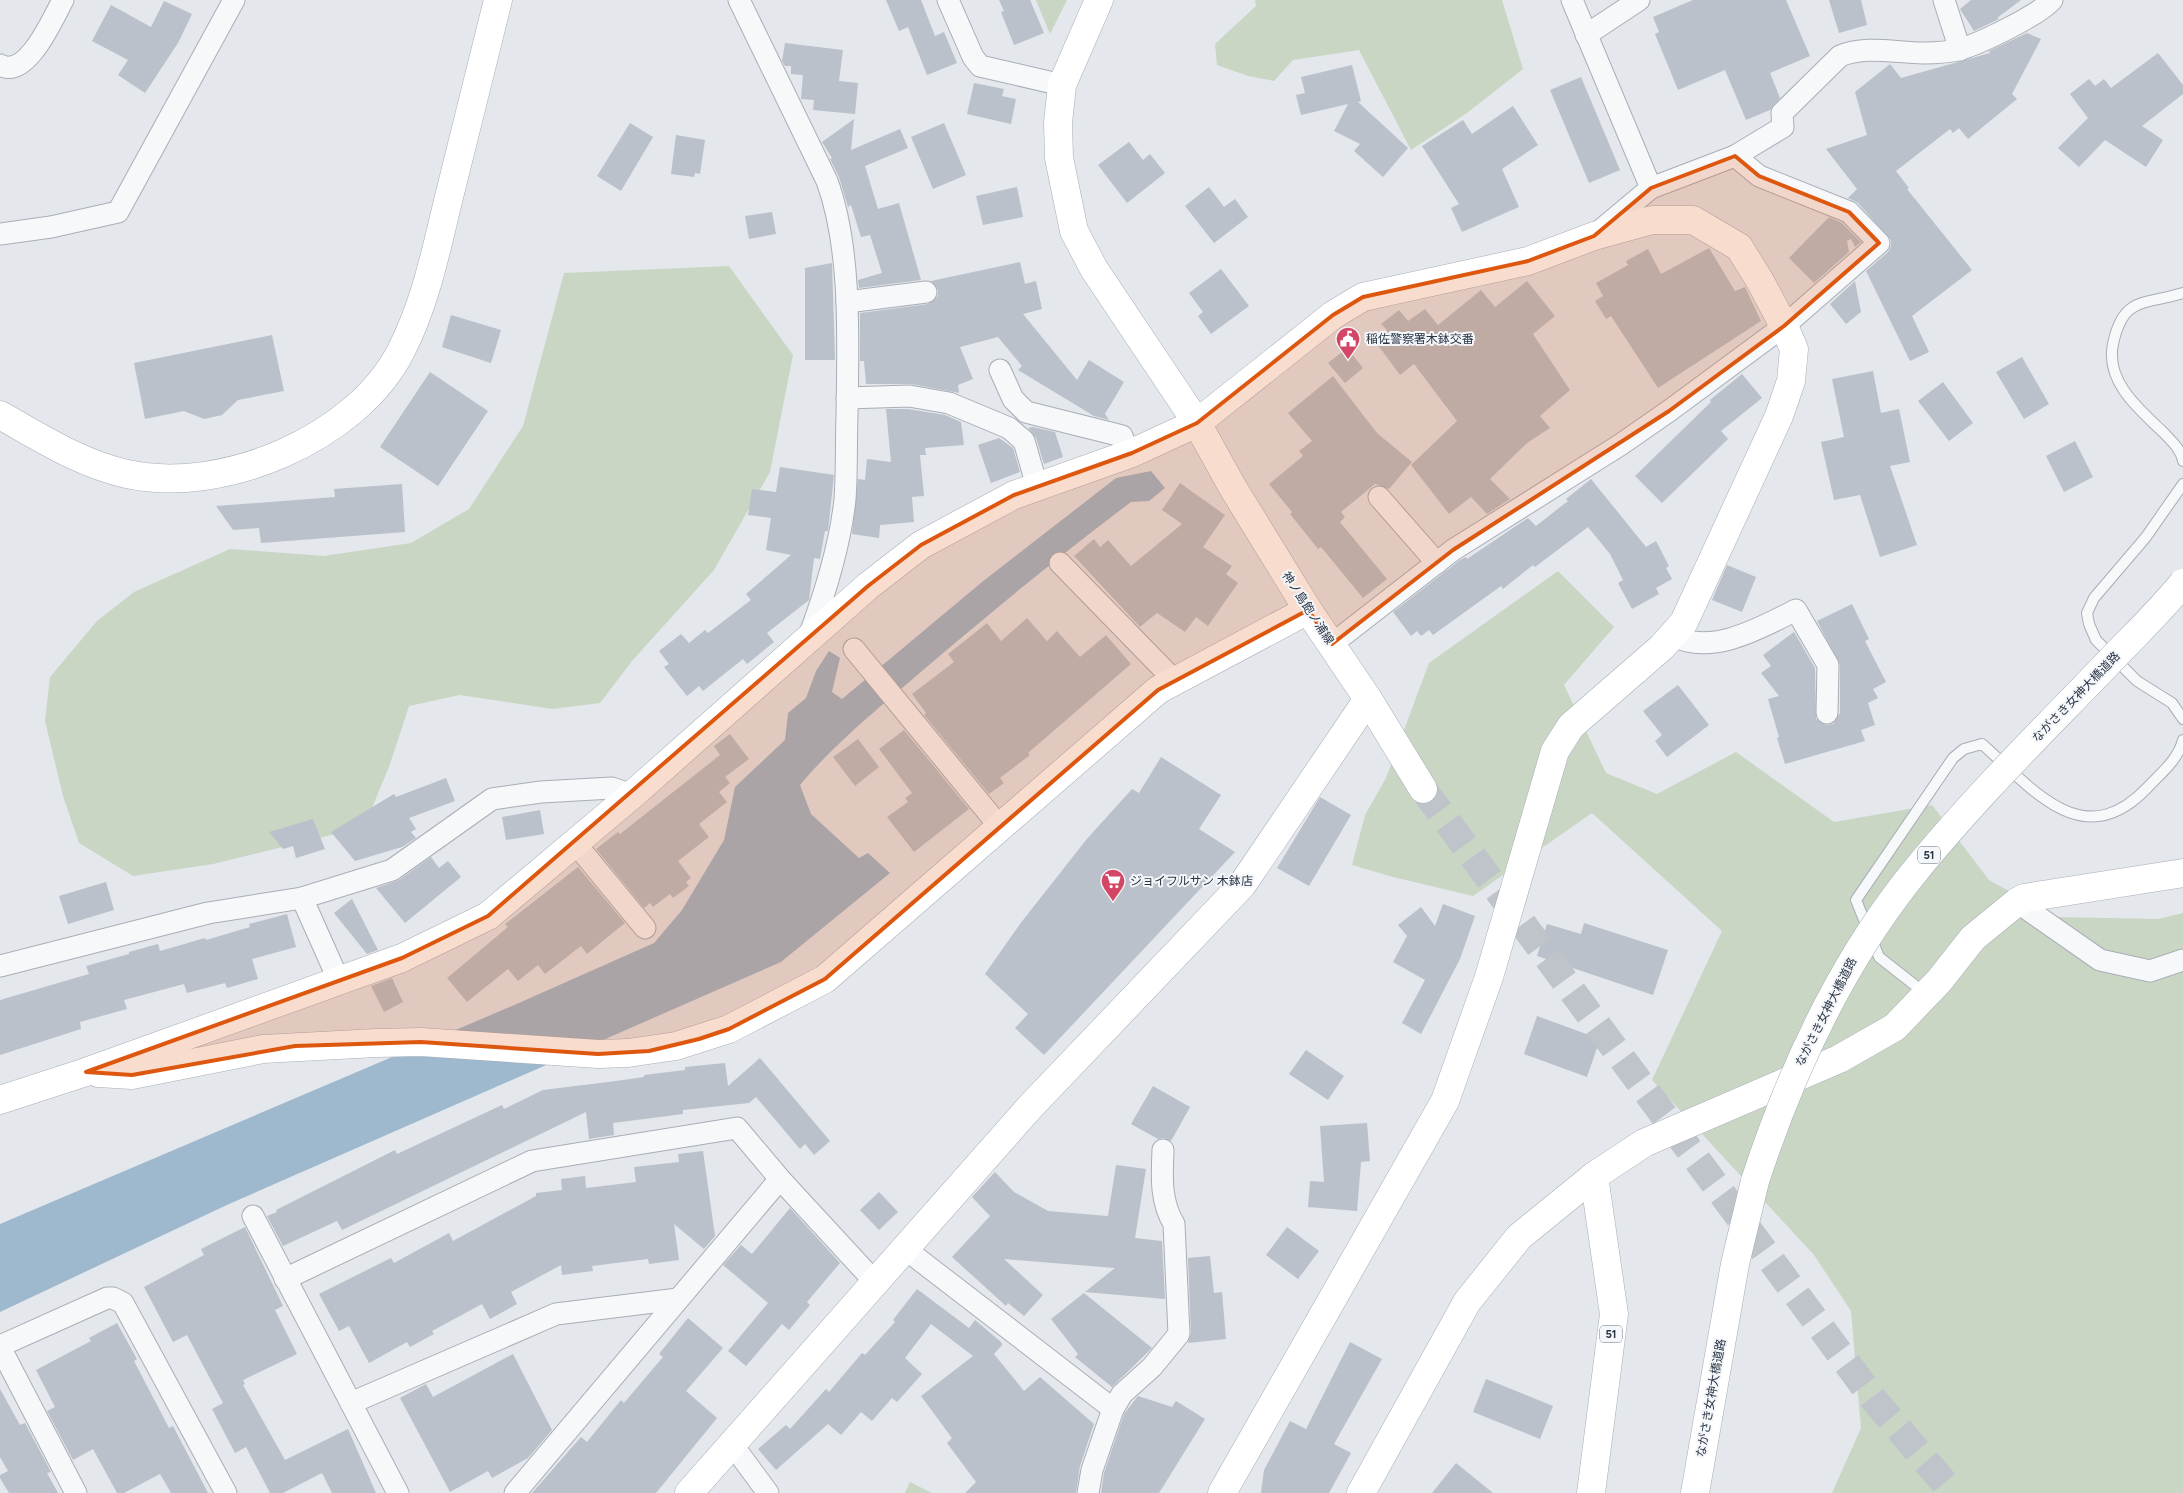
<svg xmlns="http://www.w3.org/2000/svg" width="2183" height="1493" viewBox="0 0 2183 1493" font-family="Figtree,'Noto Sans JP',sans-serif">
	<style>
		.green { fill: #cad6c4 }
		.water { fill: #9eb8cd }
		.building { fill: #bac1ca }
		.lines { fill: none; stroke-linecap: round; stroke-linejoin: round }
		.secondary-tunnel { stroke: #bfc4cb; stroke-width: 28; stroke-dasharray: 28 14; stroke-linecap: butt }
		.lane-casing { stroke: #a8aeb7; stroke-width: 12 }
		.street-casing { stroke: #a8aeb7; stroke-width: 23 }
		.secondary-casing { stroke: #a8aeb7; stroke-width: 29 }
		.primary-casing { stroke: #a2adb8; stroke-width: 29 }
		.lane { stroke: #f7f8fa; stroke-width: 10 }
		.street { stroke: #f7f8fa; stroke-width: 21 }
		.secondary { stroke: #fff; stroke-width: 28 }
		.primary { stroke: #fff; stroke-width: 28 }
		.primary-bridge-casing { stroke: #a2adb8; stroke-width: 29; stroke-linecap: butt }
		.primary-bridge { stroke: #fff; stroke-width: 28 }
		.marked { fill: #de570f; fill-opacity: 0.2; stroke: #de570f; stroke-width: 4; stroke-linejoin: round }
		.labels { text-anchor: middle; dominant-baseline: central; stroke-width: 4; stroke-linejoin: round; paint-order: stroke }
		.shield { fill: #f4f6f9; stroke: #67707b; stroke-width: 1 }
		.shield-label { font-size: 11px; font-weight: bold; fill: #2a3645 }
		.poi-label { font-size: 12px; fill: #2a3645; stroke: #f4f6f9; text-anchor: start }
		.street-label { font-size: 12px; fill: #2a3645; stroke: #f4f6f9 }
	</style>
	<rect width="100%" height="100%" fill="#e4e7ec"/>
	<!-- green -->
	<g class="green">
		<polygon points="1036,0 1067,0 1050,34"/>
		<polygon points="1255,0 1502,0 1523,69 1467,113 1411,150 1359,50 1293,60 1274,81 1248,76 1217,65 1215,44 1256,6"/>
		<polygon points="729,266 793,355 770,472 714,570 632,661 600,703 552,709 460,695 409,706 389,767 364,827 213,864 133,876 79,843 63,796 45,721 50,677 97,621 134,592 230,549 324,556 411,543 469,509 523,426 564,273"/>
		<polygon points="1558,571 1614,627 1564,685 1606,773 1657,794 1736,752 1834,822 1932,805 1989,880 2057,917 2158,919 2183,913 2183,1493 1832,1493 1861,1428 1851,1311 1814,1255 1652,1080 1722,931 1592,813 1473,896 1393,877 1352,865 1365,815 1386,778 1429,663"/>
		<polygon points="910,1482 932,1493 905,1493"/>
	</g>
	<!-- water -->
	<path class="water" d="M 1151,471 L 1165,488 L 1149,501 L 1131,502 C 1059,556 990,613 922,671 C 880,707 835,743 800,785 L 811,814 L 859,858 L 868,853 L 890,873 L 781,962 L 229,1204 L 0,1312 L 0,1224 L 512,1006 L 654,943 L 682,910 L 724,840 L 735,787 L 785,740 L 788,713 L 806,698 L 816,671 L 829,651 L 840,658 L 832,692 L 842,699 L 982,582 L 1116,478 Z"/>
	<!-- building -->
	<g class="building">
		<polygon points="886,0 921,0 935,36 944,32 957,63 927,75 908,27 899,31"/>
		<polygon points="999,0 1030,0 1044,33 1014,45 1001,12 1004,11"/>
		<polygon points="1693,0 1786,0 1810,56 1770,73 1780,98 1770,110 1746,120 1725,70 1678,90 1655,34 1659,32 1653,17"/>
		<polygon points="1829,0 1861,0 1867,25 1839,33"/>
		<polygon points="1971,0 2021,0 1997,18 1999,19 1974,31 1960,9"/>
		<polygon points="164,1 192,14 178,43 145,93 118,75 128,60 92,41 111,5 151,27"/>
		<polygon points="2027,33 2041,39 2012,94 2017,99 1968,139 1959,128 1953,133 1950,129 1896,171 1909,188 1907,189 1972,270 1912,316 1929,352 1910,361 1866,271 1888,252 1891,246 1891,240 1858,203 1848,198 1857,189 1826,149 1867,135 1855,92 1890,64 1901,78 1990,53 1989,51"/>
		<polygon points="785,43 843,50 839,81 858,83 855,114 813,110 814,100 801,99 803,75 791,74 791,66 785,66 782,61"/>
		<polygon points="2158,53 2183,85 2183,94 2142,126 2163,140 2146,167 2105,140 2079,167 2058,148 2088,118 2070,94 2089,79 2095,86 2104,79 2111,88"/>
		<polygon points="1352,65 1361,101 1358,102 1408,148 1383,177 1354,151 1360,144 1334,131 1348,104 1301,115 1296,95 1305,93 1301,77"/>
		<polygon points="1581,77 1620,170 1589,183 1550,90"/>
		<polygon points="974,83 1004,89 1002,96 1016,99 1011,124 967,114"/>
		<polygon points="1513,106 1538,145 1502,169 1519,207 1462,232 1451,208 1459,204 1422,146 1463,120 1472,134"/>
		<polygon points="854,119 851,150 900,129 908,148 865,166 878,209 899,203 921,280 859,288 858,280 882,273 870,235 861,237 851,205 848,207 839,177 830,159 832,158 822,142"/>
		<polygon points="630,123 653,137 621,191 597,176"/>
		<polygon points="944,123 966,175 933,189 911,137"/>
		<polygon points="676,135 705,140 700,174 695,173 694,177 671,174"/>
		<polygon points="1129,142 1143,160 1150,154 1165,173 1127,203 1098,165"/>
		<polygon points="1017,187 1023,217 983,225 976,196"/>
		<polygon points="1209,187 1224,207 1235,199 1248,217 1214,243 1185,206"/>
		<polygon points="772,212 776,234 749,239 745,216"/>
		<polygon points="1829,217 1842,223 1861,242 1855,247 1851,239 1847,241 1849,252 1814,283 1789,258"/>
		<polygon points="1709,248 1735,291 1745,287 1761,321 1658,388 1611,316 1606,319 1595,301 1603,296 1596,283 1628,265 1626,261 1648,249 1661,274"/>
		<polygon points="1020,262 1025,284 1036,281 1042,309 1023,314 1077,380 1089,360 1124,382 1105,414 1109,420 1094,416 1018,370 1022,366 998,337 960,347 973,379 958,385 959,393 911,384 866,384 864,361 860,361 860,313 928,304 938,296 938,290 931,281"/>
		<polygon points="832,263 835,360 805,360 805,268"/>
		<polygon points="1221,269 1249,306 1211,334 1198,316 1203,312 1189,293"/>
		<polygon points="1527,281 1555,316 1533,334 1570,390 1540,416 1550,428 1527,443 1490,479 1510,499 1487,514 1471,497 1449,514 1411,465 1457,421 1414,364 1400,375 1374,340 1387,330 1381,324 1399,310 1408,321 1425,309 1438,325 1481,290 1495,307"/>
		<polygon points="1855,281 1861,312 1846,324 1830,304"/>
		<polygon points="451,315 501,330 491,363 442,347"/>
		<polygon points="272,335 284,391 238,400 222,415 204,419 184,411 145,419 134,363"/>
		<polygon points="1347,348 1363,368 1345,383 1328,363"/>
		<polygon points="2022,357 2049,404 2024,419 1996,372"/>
		<polygon points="1873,371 1881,413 1899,409 1910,462 1890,466 1917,545 1880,557 1860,495 1834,500 1821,442 1844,437 1832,379"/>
		<polygon points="430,372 488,411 438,486 380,447"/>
		<polygon points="1742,374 1762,398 1721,431 1728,439 1662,503 1635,476 1711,402 1710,400"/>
		<polygon points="1333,376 1377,433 1412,462 1389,489 1375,484 1341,512 1345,517 1340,522 1387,579 1363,598 1321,547 1318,549 1290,514 1292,512 1269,484 1303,456 1299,451 1312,441 1288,413"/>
		<polygon points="1943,382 1973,423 1949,441 1918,401"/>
		<polygon points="886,409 908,409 945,415 961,422 964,445 925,448 926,455 920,455 924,496 912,497 914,522 880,525 879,538 852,534 858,479 865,480 867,459 891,462"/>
		<polygon points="1033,427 1055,432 1063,457 1044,464 1036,438 1028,428"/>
		<polygon points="999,438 1013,448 1020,472 991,483 978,445"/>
		<polygon points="2075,441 2093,477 2064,492 2046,456"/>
		<polygon points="780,467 834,475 828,531 825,531 820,559 814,558 809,600 767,633 774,642 747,664 743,659 703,691 699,686 687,696 664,667 669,664 659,651 681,634 689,643 705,630 708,633 751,600 746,594 791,555 766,550 771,518 748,515 752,489 776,492"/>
		<polygon points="1591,479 1646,547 1656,541 1669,566 1666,568 1672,579 1656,588 1659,594 1632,609 1618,583 1623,580 1610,554 1588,527 1535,567 1533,565 1503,589 1501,586 1433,635 1429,630 1421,636 1417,631 1411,636 1393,612 1460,560 1466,557 1467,559 1528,518 1536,526 1568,501 1566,499"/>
		<polygon points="1180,483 1225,515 1203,547 1232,566 1226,574 1238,583 1208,626 1196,617 1185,632 1157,613 1140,627 1074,556 1094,539 1100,547 1108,540 1131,566 1182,524 1162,510"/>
		<polygon points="402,484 405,532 261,543 259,528 233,530 216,506 335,497 334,489"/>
		<polygon points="1727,565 1756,577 1742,612 1712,600"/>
		<polygon points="1852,604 1869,639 1865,641 1886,682 1873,689 1878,698 1868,703 1875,725 1861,730 1865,741 1785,764 1777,738 1779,737 1768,699 1779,696 1761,673 1771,666 1763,655 1794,632 1815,668 1816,719 1826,725 1833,724 1840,713 1840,665 1817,621"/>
		<polygon points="1027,618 1047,641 1057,631 1080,657 1106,635 1131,664 1028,753 1030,755 1000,778 1004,783 989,794 924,715 926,713 912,694 954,662 948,654 987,623 1001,641"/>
		<polygon points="1678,685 1709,725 1667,757 1655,741 1662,735 1643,711"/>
		<polygon points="904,730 969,809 914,852 887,817 908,802 905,798 912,793 879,749"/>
		<polygon points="730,734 749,759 725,777 730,783 719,792 727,802 699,824 709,837 678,861 691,878 686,882 689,886 673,898 670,894 653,907 650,903 644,908 596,849 618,832 620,834 720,755 714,746"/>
		<polygon points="858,739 879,767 855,786 833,757"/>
		<polygon points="1161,757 1221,795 1199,829 1235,852 1044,1055 1015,1028 1028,1014 985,974 1020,924 1086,840 1132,789 1139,793"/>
		<polygon points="446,778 455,801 409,818 416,829 411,832 416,838 402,847 355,861 331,832 394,794 396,797"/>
		<polygon points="1320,797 1351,815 1309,886 1277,868"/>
		<polygon points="540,810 544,834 506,840 502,817"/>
		<polygon points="313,819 325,849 296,858 293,846 283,849 269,832"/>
		<polygon points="431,857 439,868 448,861 461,877 405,923 376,888 399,880"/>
		<polygon points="578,867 625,923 587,954 581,946 545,974 538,965 518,981 508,969 467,1002 447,978 508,927 505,924"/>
		<polygon points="106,882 114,910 68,924 59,896"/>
		<polygon points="352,899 378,950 367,954 334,913"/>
		<polygon points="1443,904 1475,916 1460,959 1421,1034 1402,1023 1425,980 1393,962 1407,936 1398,925 1421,907 1435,926"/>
		<polygon points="287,914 296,947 252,959 258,979 227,988 225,983 187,993 184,984 124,1000 127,1009 80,1022 81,1029 0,1055 0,1000 89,974 86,966 129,954 129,952 158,944 160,951 205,938 206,940 250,927 249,924"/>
		<polygon points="1584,923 1668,950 1653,995 1537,956 1547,924 1581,934"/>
		<polygon points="392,978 403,1002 384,1012 371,986"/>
		<polygon points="1537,1016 1600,1039 1587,1077 1524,1054"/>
		<polygon points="1306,1050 1344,1076 1328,1100 1289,1074"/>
		<polygon points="760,1058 830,1141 814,1155 805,1144 800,1149 756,1097 749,1103 683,1110 683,1114 613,1123 614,1135 589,1139 586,1112 342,1230 337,1221 283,1246 267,1216 277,1212 276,1210 395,1150 397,1154 502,1105 504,1109 543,1090 616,1081 644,1077 644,1075 685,1070 685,1067 725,1063 728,1086"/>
		<polygon points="1153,1086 1190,1107 1171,1141 1164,1138 1158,1139 1131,1124"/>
		<polygon points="1367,1123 1370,1161 1361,1162 1357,1211 1308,1207 1310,1181 1324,1182 1320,1126"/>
		<polygon points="703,1151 715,1236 704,1249 674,1224 679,1260 649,1264 648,1259 592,1266 593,1271 562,1275 561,1265 511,1292 517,1304 490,1319 482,1304 432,1331 434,1334 410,1347 407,1342 369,1363 349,1326 339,1331 319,1294 391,1258 394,1263 449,1233 453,1241 536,1196 536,1193 562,1190 561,1179 585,1176 586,1188 636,1182 634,1167 679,1162 678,1154"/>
		<polygon points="1116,1165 1146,1169 1135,1238 1162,1241 1165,1299 1085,1292 1115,1268 1004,1259 1043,1295 1024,1316 1008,1303 1006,1306 952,1257 990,1216 972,1197 995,1172 1014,1192 1048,1211 1108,1216"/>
		<polygon points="879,1192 898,1212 879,1230 860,1210"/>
		<polygon points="790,1208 840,1263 807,1302 810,1305 789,1330 782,1324 746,1366 728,1351 768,1303 723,1265 741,1245 752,1254"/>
		<polygon points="245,1227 283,1306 275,1310 297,1354 243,1380 245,1384 243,1385 285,1460 348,1429 376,1493 332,1493 322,1473 283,1493 270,1493 246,1447 235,1453 212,1409 223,1403 187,1335 173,1342 144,1287 204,1255 201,1249"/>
		<polygon points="1287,1227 1319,1251 1298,1279 1266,1255"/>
		<polygon points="1210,1256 1214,1293 1222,1292 1226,1339 1188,1343 1191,1333 1188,1258"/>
		<polygon points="917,1289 969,1328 975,1320 1001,1342 1002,1345 994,1354 1024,1391 1040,1377 1094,1424 1080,1466 1076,1493 965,1493 976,1482 947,1443 952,1438 921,1396 973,1356 931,1324 905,1358 922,1374 897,1402 892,1398 872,1421 861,1412 841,1435 828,1424 776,1470 758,1449 786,1425 790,1429 826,1389 829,1392 862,1353 865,1355 895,1322 893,1320"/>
		<polygon points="1084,1293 1152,1348 1112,1387 1075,1357 1078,1354 1051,1319"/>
		<polygon points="688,1318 723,1348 686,1391 717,1418 656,1493 532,1493 581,1437 587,1442 621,1400 624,1403 663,1357 659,1354"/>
		<polygon points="117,1323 137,1359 134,1361 169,1428 173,1426 208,1493 171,1493 160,1474 124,1493 117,1493 93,1449 73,1460 47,1411 55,1407 36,1370 91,1341 89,1338"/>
		<polygon points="1350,1342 1382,1359 1334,1444 1351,1453 1329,1493 1261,1493 1264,1470 1290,1421 1306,1429"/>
		<polygon points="513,1354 552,1430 528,1458 492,1478 488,1471 450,1492 400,1398 426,1384 433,1397"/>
		<polygon points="1486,1379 1553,1406 1540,1439 1473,1412"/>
		<polygon points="0,1389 20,1425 25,1423 51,1472 47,1473 58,1493 9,1493 0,1478 0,1475 8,1471 0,1457"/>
		<polygon points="1138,1396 1172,1407 1176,1401 1205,1419 1159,1493 1101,1493 1104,1473 1124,1414"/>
		<polygon points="1456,1463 1493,1493 1432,1493"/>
	</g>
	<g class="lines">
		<!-- secondary-tunnel -->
		<polyline class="secondary-tunnel" points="1423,789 1875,1401 1953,1493"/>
		<defs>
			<g id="lane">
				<path d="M 2183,293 C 2144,305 2123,296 2113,344 C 2105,382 2140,410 2164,433 C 2172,442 2181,449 2183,461"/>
				<polyline points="2183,484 2146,537 2094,598 2087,613 2089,624 2096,640 2137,681 2172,703 2183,719"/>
				<path d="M 1926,994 L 1879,957 L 1856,900 L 1953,758 L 1964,749 L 1982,744 C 2033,789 2083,855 2147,788 C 2161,773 2178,760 2183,740"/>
			</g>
			<g id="street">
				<path d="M 739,0 L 827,181 C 852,249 848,343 847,415 C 846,443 847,472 845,499 C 840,547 825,594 808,639"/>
				<polyline points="948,0 973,57 980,66 1062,85"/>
				<polyline points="1572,0 1651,188"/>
				<polyline points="1944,0 1960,50"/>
				<polyline points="1586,35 1639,0"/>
				<path d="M 0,65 C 27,80 53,18 63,0"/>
				<path d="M 1597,233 L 1651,188 L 1735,156 L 1783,127 L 1782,113 L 1840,56 C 1865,45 1897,53 1923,53 C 1935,53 1950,52 1961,49 C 1981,43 2039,15 2052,0"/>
				<polyline points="0,234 51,227 118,212 234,0"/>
				<polyline points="847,302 926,292"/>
				<polyline points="1000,370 1013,399 1026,412 1122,436 1129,454"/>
				<polyline points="847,398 909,396 949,403 1009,428 1024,441 1037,486"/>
				<polyline points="1379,497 1437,563"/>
				<polyline points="1060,563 1174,680"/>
				<path d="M 1672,635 C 1711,657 1762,627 1796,610 L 1828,665 L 1827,713"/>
				<polyline points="1332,644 1453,550 1620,445 1669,411 1784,326 1879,243 1849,212 1759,176 1735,156"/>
				<polyline points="854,649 1000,827"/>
				<polyline points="575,843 645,928"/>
				<polyline points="302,898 339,981"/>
				<polyline points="2017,902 2100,960 2150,971 2183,960"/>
				<polyline points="0,966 208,913 302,898 392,870 492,799 541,792 612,788 632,795"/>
				<polyline points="253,1216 398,1493"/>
				<polyline points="904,1248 1113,1409"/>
				<polyline points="285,1279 532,1161 737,1128 780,1179 874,1281"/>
				<polyline points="0,1346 107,1298 113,1298 123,1303 226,1493"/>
				<polyline points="0,1347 76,1493"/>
				<polyline points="351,1403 556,1314 678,1299"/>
				<polyline points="732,1444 768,1493"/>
				<polyline points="515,1493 780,1179"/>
				<path d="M 1088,1493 L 1092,1470 L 1113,1409 L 1122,1394 L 1152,1367 L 1179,1334 L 1174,1224 C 1160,1201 1162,1176 1163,1150"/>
			</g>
			<g id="secondary">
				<polyline points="1099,0 1062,85 1058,123 1059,158 1074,231 1094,269 1197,423 1233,488 1308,610 1368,699 1423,789"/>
				<path d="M 0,415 C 41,438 81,464 127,474 C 222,495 356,439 401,351 C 426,302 436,250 449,197 C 465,131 482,66 498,0"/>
				<polyline points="98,1073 132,1075 263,1049 376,1043 421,1042 598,1054 628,1053 676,1046 729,1029 825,979 1158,690 1308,610"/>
				<polyline points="0,1100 86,1072 402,958 488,916 632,795 868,586 921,545 1014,495 1132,453 1197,423 1333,315 1363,297 1528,261 1594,236 1652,220 1693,220 1739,247 1760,281 1784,326 1794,349 1791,381 1779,416 1684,622 1662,647 1571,726 1555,751 1489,977 1445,1101 1222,1493"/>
				<polyline points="689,1493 1031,1106 1242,885 1368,699"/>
				<polyline points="1361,1493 1467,1302 1519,1237 1594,1176 1644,1143 1839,1059 1895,1027 1939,981 1973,938 2017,902 2024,898 2183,873"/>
			</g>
			<g id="primary">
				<polyline points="1591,1493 1614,1314 1594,1176"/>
				<polyline points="1695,1493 1735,1264 1755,1181"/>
			</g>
		</defs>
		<!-- lane casing -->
		<use href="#lane" class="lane-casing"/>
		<!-- street casing -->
		<use href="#street" class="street-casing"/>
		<!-- secondary casing -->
		<use href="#secondary" class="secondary-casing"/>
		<!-- primary casing -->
		<use href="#primary" class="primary-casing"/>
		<!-- lane -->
		<use href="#lane" class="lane"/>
		<!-- street -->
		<use href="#street" class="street"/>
		<!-- secondary -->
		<use href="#secondary" class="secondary"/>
		<!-- primary -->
		<use href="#primary" class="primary"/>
		<defs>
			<path id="primary-bridge" d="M 1755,1181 C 1790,1074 1838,969 1908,880 C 1970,802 2042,732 2111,660 C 2135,635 2161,610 2183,583"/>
		</defs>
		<!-- primary-bridge casing -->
		<use href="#primary-bridge" class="primary-bridge-casing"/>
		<!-- primary-bridge -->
		<use href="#primary-bridge" class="primary-bridge"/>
	</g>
	<!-- marked area -->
	<path class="marked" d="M 1735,156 L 1759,176 L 1849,212 L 1879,243 L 1784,326 L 1669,411 L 1453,550 L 1332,644 L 1308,610 L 1158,690 L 825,979 L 729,1029 L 699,1039 L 649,1051 L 598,1054 L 421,1042 L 295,1046 L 132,1075 L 86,1072 L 402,958 L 488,916 L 868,586 L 921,545 L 1014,495 L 1132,453 L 1197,423 L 1333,315 L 1363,297 L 1528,261 L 1594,236 L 1651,188 Z"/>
	<!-- icons -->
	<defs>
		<symbol id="civic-pin" viewBox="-11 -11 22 30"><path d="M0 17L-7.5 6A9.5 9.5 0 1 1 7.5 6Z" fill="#d34665" stroke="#f4f6f9"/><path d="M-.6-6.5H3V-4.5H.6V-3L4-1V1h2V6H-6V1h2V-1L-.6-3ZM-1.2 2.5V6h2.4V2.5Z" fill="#fff"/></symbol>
		<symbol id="supermarket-pin" viewBox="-11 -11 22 30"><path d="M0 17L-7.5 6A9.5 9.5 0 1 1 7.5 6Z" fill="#d34665" stroke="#f4f6f9"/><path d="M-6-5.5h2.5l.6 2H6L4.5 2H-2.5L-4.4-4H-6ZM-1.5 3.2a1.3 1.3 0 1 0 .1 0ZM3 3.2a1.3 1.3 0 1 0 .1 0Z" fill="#fff"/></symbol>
	</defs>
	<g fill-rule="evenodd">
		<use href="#civic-pin" x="1334" y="325" width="28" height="38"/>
		<use href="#supermarket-pin" x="1099" y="867" width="28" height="38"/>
	</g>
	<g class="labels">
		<!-- shield labels -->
		<g class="shield">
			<rect x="1918" y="846.5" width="22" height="17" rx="4"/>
			<rect x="1600" y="1325.5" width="22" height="17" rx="4"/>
		</g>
		<g class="shield-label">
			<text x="1929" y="855">51</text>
			<text x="1611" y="1334">51</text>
		</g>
		<!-- poi labels -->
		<g class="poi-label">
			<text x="1366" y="339">稲佐警察署木鉢交番</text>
			<text x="1130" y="881">ジョイフルサン 木鉢店</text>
		</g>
		<!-- street labels -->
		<g class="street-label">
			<text transform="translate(1308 608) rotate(57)">神ノ島飽ノ浦線</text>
			<text transform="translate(2076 697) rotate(-46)">ながさき女神大橋道路</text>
			<text transform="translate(1826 1012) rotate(-63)">ながさき女神大橋道路</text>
			<text transform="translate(1711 1398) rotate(-80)">ながさき女神大橋道路</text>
		</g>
	</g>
</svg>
